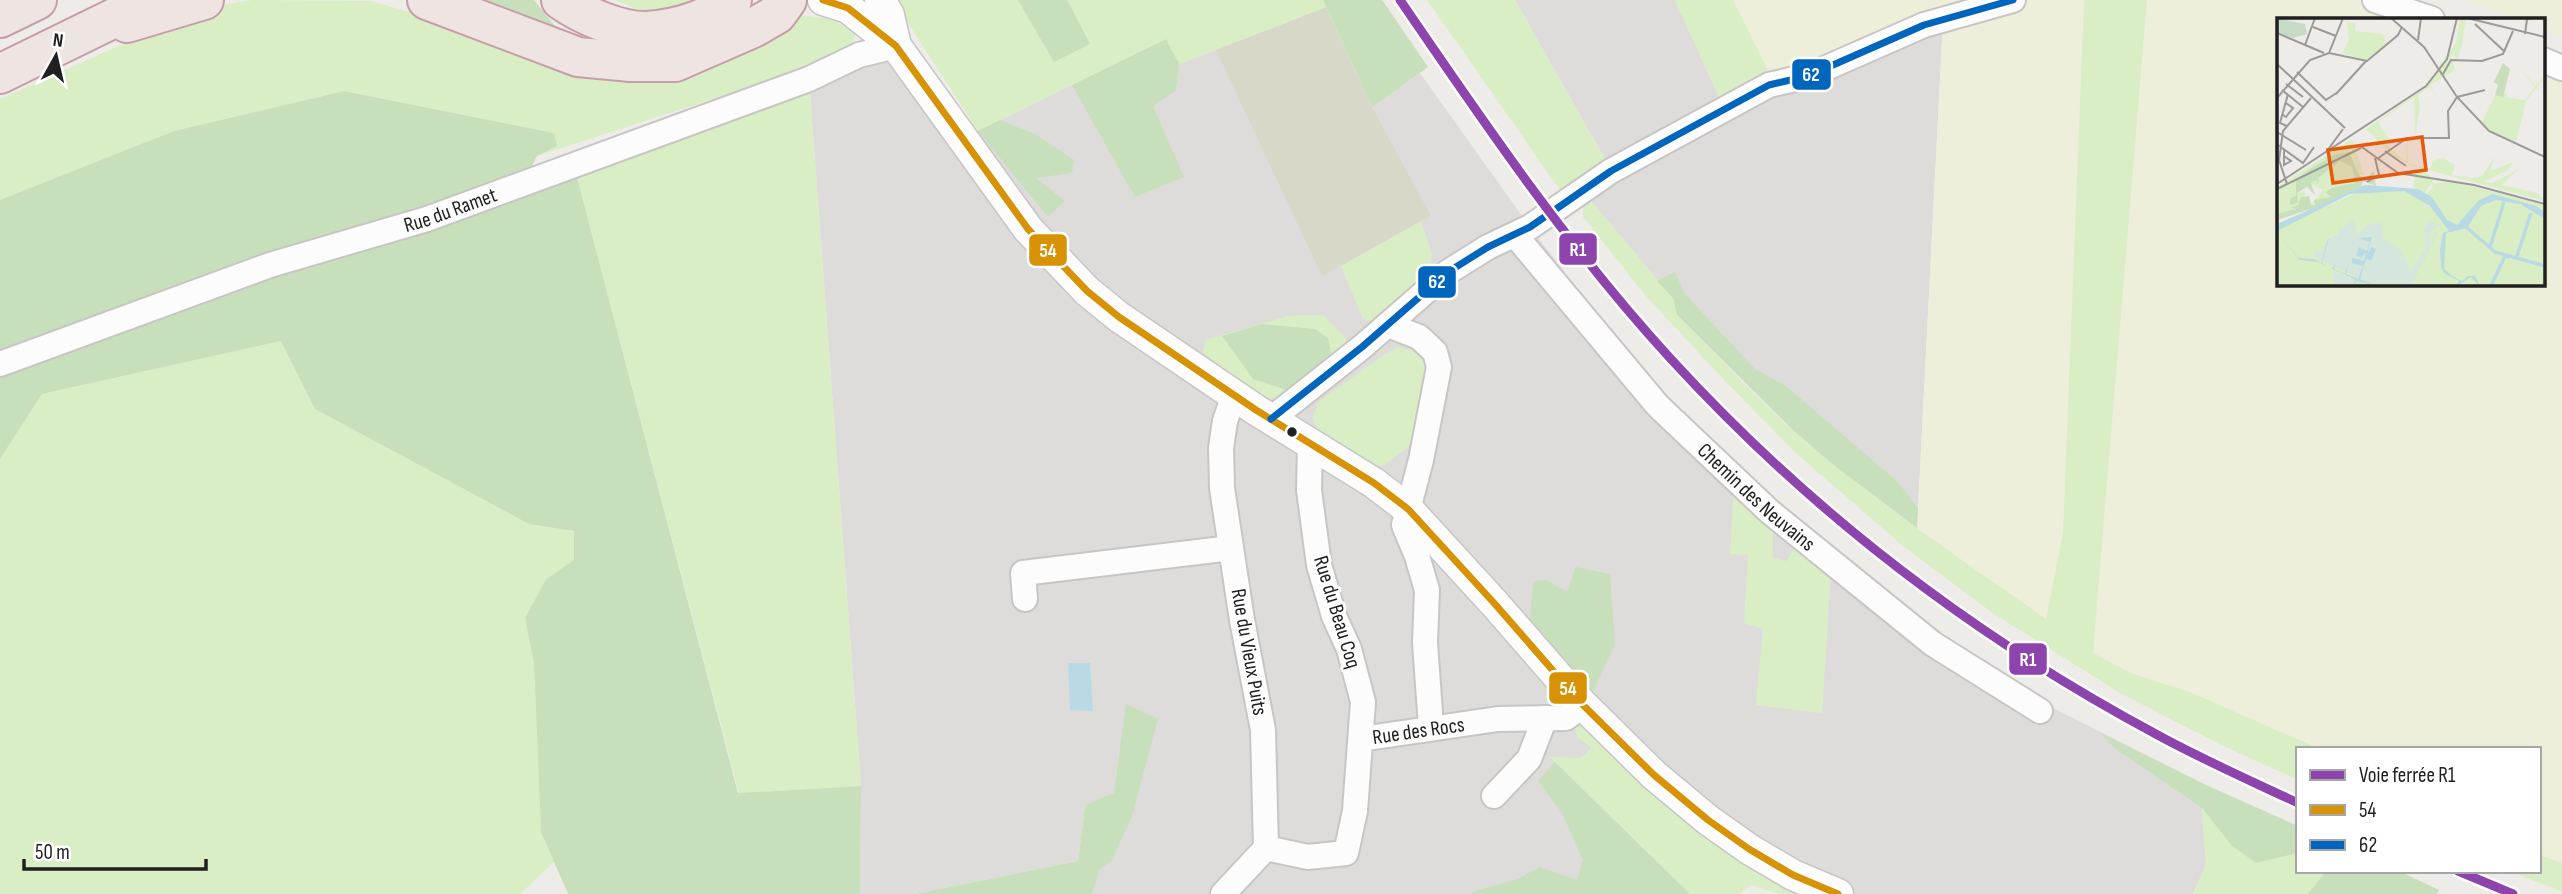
<svg xmlns="http://www.w3.org/2000/svg" width="2562" height="894" viewBox="0 0 2562 894" font-family="'Sofia Sans Condensed',sans-serif">
	<style>
		.residential { fill: #dddcda }
		.construction { fill: #d8d8c9 }
		.farmland { fill: #eeefda }
		.grass { fill: #daeec5 }
		.forest { fill: #c8dfbb }
		.water { fill: #b9dae4 }
		.lines { fill: none; stroke-linecap: round; stroke-linejoin: round }
		.minor-casing { stroke: #c7c6c4; stroke-width: 28 }
		.tertiary-casing { stroke: #c7c6c4; stroke-width: 33 }
		.trunk-casing { stroke: #c69da9; stroke-width: 42 }
		.minor { stroke: #fcfcfc; stroke-width: 24 }
		.tertiary { stroke: #fcfcfc; stroke-width: 30 }
		.trunk { stroke: #eee5e2; stroke-width: 38 }
		.bus-1-casing { stroke: #fff; stroke-width: 12 }
		.bus-2-casing { stroke: #fff; stroke-width: 12 }
		.bus-1 { stroke: #d79205; stroke-width: 7 }
		.bus-2 { stroke: #0065bd; stroke-width: 7 }
		.rail-1-casing { stroke: #fff; stroke-width: 14 }
		.rail-1 { stroke: #8e44ad; stroke-width: 9 }
		.bus-dot { fill: #202020; stroke: #fff; stroke-width: 2.5 }
		.labels { text-anchor: middle; dominant-baseline: central; stroke-width: 6; stroke-linejoin: round; paint-order: stroke }
		.street-label { font-size: 21px; fill: #202020; stroke: #fff }
		.inset-river { fill: none; stroke: #b9dae4; stroke-width: 3.5 }
		.inset-road { fill: none; stroke: #9c9a98; stroke-width: 2 }
		.view { fill: #e8590c; fill-opacity: 0.15; stroke: #e8590c; stroke-width: 3.5 }
		.inset-edge { fill: none; stroke: #202020; stroke-width: 3.5 }
		.line-badge { stroke: #fff; stroke-width: 2.5 }
		.badge-label { font-size: 19px; text-anchor: middle; font-weight: bold; fill: #fff }
	</style>
	<rect width="100%" height="100%" fill="#eeece8"/>
	<!-- residential -->
	<g class="residential">
		<polygon points="1515,0 1675,0 1720,99 1943,20 1917,528 1722,351 1657,281 1583,191 1611,170"/>
		<polygon points="1326,7 1371,106 1420,73 1530,227 1676,418 1922,642 2206,785 2202,808 2206,864 2193,894 1838,894 1600,740 1567,773 1690,894 1092,894 1104,856 1085,805 1078,861 915,894 860,894 861,786 809,79 896,46 963,138 1166,39 1179,64"/>
	</g>
	<!-- construction -->
	<polygon class="construction" points="1326,7 1372,107 1431,216 1322,276 1216,50"/>
	<!-- farmland -->
	<g class="farmland">
		<polygon points="1733,0 2084,0 2063,533 2046,620 1917,528 1943,21 1808,76 1769,73"/>
		<polygon points="2147,0 2374,0 2426,19 2278,19 2278,284 2543,284 2543,62 2562,70 2562,863 2539,855 2539,749 2320,749 2190,693 2133,674 2093,653"/>
		<polygon points="2463,0 2562,0 2562,37 2543,29 2543,19 2515,19"/>
	</g>
	<!-- grass -->
	<g class="grass">
		<polygon points="252,0 371,1 430,18 550,66 799,15 833,19 855,34 852,49 769,81 537,156 554,133 344,91 174,131 0,200 0,99 154,30 227,4"/>
		<polygon points="615,0 714,0 698,9 621,14 634,8"/>
		<polygon points="893,0 1382,0 1428,67 1372,107 1326,7 1179,64 1165,39 978,131"/>
		<polygon points="1427,0 1515,0 1605,160 1562,193"/>
		<polygon points="1675,0 1733,0 1769,73 1720,99"/>
		<path d="M 2084,0 L 2147,0 L 2093,653 L 2133,674 L 2190,692 L 2320,749 L 2298,749 L 2298,780 L 2221,745 L 2120,693 L 1994,614 L 1903,546 L 1798,455 L 1725,381 L 1645,295 L 1583,217 L 1583,191 L 1673,298 L 1677,315 C 1717,355 1756,398 1798,435 C 1876,502 1962,560 2046,619 L 2063,533 Z"/>
		<polygon points="809,79 861,786 739,793 573,162"/>
		<polygon points="1421,221 1432,254 1430,269 1425,280 1374,322 1363,319 1341,266"/>
		<path d="M 1306,315 L 1323,315 L 1346,338 L 1348,344 C 1329,360 1284,409 1258,397 C 1245,391 1216,363 1203,352 L 1205,340 L 1288,316 Z"/>
		<polygon points="281,341 315,409 529,524 574,531 574,560 546,579 525,618 534,662 541,832 554,862 520,894 0,894 0,459 42,394"/>
		<polygon points="1399,347 1413,351 1428,363 1414,442 1385,465 1370,466 1317,430 1313,419 1317,403 1385,354"/>
		<polygon points="1734,486 1773,523 1773,558 1787,561 1796,544 1831,571 1822,713 1756,705 1763,628 1744,624 1748,555 1730,554"/>
		<polygon points="1584,726 1701,832 1797,894 1779,894 1751,885 1739,894 1690,894 1549,757 1582,758 1592,748 1577,737 1575,727"/>
		<polygon points="2202,808 2232,846 2256,863 2298,853 2298,871 2326,871 2308,894 2193,894 2206,864"/>
		<polygon points="2539,855 2562,863 2562,892 2510,871 2539,871"/>
	</g>
	<!-- forest -->
	<g class="forest">
		<polygon points="460,0 534,0 555,26 550,34"/>
		<polygon points="1018,0 1067,0 1090,44 1054,62"/>
		<polygon points="1323,0 1382,0 1428,67 1372,107"/>
		<polygon points="1166,39 1179,64 1176,90 1153,106 1184,177 1135,197 1072,85"/>
		<polygon points="344,91 554,133 557,146 537,156 524,181 573,162 738,793 861,786 860,894 568,894 541,832 534,663 525,618 546,579 574,560 574,531 529,524 315,409 281,341 42,394 0,459 0,200 174,131"/>
		<polygon points="1000,120 1035,134 1074,160 1072,173 1036,178 1065,201 1048,217 978,131"/>
		<polygon points="1675,272 1685,294 1755,369 1786,386 1898,482 1918,509 1917,528 1836,467 1795,432 1677,315 1673,298 1657,281"/>
		<polygon points="1262,324 1315,329 1328,338 1332,358 1287,390 1253,379 1222,336"/>
		<polygon points="1576,567 1610,574 1615,645 1593,691 1530,621 1533,581 1546,580 1567,592"/>
		<polygon points="1126,704 1158,719 1132,816 1112,860 1100,869 1092,894 915,894 1078,861 1085,805 1114,793"/>
		<polygon points="2100,733 2206,785 2298,826 2298,853 2256,863 2232,846 2202,808 2117,750"/>
		<polygon points="1555,762 1566,773 1690,894 1471,894 1475,891 1518,879 1539,867 1577,880 1583,860 1562,813 1538,781"/>
		<polygon points="2326,871 2399,871 2439,890 2437,894 2308,894"/>
	</g>
	<!-- water -->
	<polygon class="water" points="1068,663 1090,663 1093,711 1070,710"/>
	<g class="lines">
		<defs>
			<g id="minor">
				<polyline points="2375,0 2432,19"/>
				<polyline points="2543,60 2562,68"/>
				<path id="s1" d="M 1515,235 L 1658,406 L 1770,512 L 1933,644 L 2040,711"/>
				<polyline points="1388,325 1419,337 1435,352 1439,367 1421,460 1404,525 1417,556 1427,590 1425,643 1431,727"/>
				<path id="s2" d="M 0,364 L 270,265 L 427,219 L 809,79 L 859,55 L 896,46"/>
				<polyline points="1271,419 1362,347 1448,272 1488,247 1530,227 1611,171 1769,85 1808,76 1924,25 2013,0"/>
				<polyline points="1025,599 1023,573 1231,548"/>
				<path id="s3" d="M 1361,739 L 1498,719 L 1566,718 L 1583,705"/>
				<polyline points="1494,796 1529,759 1545,718"/>
				<polyline points="1266,848 1308,857 1346,853 1355,811 1363,702 1349,649 1334,616 1319,565 1309,490 1310,442"/>
				<polyline points="1223,894 1266,848 1263,730 1242,620 1222,488 1221,448 1225,421 1234,395"/>
			</g>
			<g id="tertiary">
				<polyline points="823,0 848,8 896,46 1028,229 1087,291 1119,317 1256,410 1374,483 1408,509 1494,603 1583,705 1654,775 1708,820 1749,849 1793,875 1838,894"/>
				<polyline points="880,0 889,15 896,46"/>
			</g>
			<g id="trunk">
				<polyline points="427,0 578,57 631,62 675,62 753,28 777,14 787,0"/>
				<path d="M 561,0 C 582,15 621,32 647,31 C 676,29 711,19 732,0"/>
				<polyline points="0,18 37,0"/>
				<polyline points="127,23 204,0"/>
				<polyline points="0,74 151,0"/>
			</g>
		</defs>
		<!-- minor casing -->
		<use href="#minor" class="minor-casing"/>
		<!-- tertiary casing -->
		<use href="#tertiary" class="tertiary-casing"/>
		<!-- trunk casing -->
		<use href="#trunk" class="trunk-casing"/>
		<!-- minor -->
		<use href="#minor" class="minor"/>
		<!-- tertiary -->
		<use href="#tertiary" class="tertiary"/>
		<!-- trunk -->
		<use href="#trunk" class="trunk"/>
		<defs>
			<polyline id="bus-1" points="823,0 848,8 896,46 1028,229 1087,291 1119,317 1256,410 1374,483 1408,509 1494,603 1583,705 1654,775 1708,820 1749,849 1793,875 1838,894"/>
			<polyline id="bus-2" points="1271,419 1362,347 1448,272 1488,247 1530,227 1611,171 1769,85 1808,76 1924,25 2013,0"/>
		</defs>
		<!-- bus-1 casing -->
		<use href="#bus-1" class="bus-1-casing"/>
		<!-- bus-2 casing -->
		<use href="#bus-2" class="bus-2-casing"/>
		<!-- bus-1 -->
		<use href="#bus-1" class="bus-1"/>
		<!-- bus-2 -->
		<use href="#bus-2" class="bus-2"/>
		<defs>
			<g id="rail-1">
				<path d="M 1400,0 C 1484,123 1569,248 1670,358 C 1809,510 1973,636 2154,733 C 2201,759 2249,780 2298,803"/>
				<polyline points="2458,871 2513,894"/>
			</g>
		</defs>
		<!-- rail-1 casing -->
		<use href="#rail-1" class="rail-1-casing"/>
		<!-- rail-1 -->
		<use href="#rail-1" class="rail-1"/>
	</g>
	<!-- markers -->
	<circle class="bus-dot" cx="1292" cy="432" r="6"/>
	<g class="labels">
		<!-- street labels -->
		<g class="street-label">
			<text stroke="none"><textPath href="#s2" startOffset="476">Rue du Ramet</textPath></text>
			<text stroke="none"><textPath href="#s1" startOffset="357">Chemin des Neuvains</textPath></text>
			<text transform="translate(1337 612) rotate(73)">Rue du Beau Coq</text>
			<text transform="translate(1249 652) rotate(80)">Rue du Vieux Puits</text>
			<text stroke="none"><textPath href="#s3" startOffset="58">Rue des Rocs</textPath></text>
		</g>
	</g>
	<!-- overview -->
	<g transform="translate(2277 18)">
		<rect width="268" height="268" fill="#eeece8"/>
		<path d="M 183,0 L 189,0 L 185,28 L 180,41 L 176,36 L 170,44 L 175,42 L 178,52 L 153,67 L 165,87 L 153,69 L 141,77 L 143,89 L 138,119 L 137,79 L 101,104 L 116,126 L 111,121 L 107,124 L 129,144 L 130,120 L 131,146 L 154,151 L 155,143 L 166,140 L 178,147 L 175,157 L 196,160 L 205,158 L 217,139 L 214,153 L 236,144 L 231,152 L 206,164 L 216,165 L 240,152 L 225,167 L 260,175 L 268,183 L 132,147 L 113,135 L 89,111 L 146,71 L 179,25 ZM 70,4 L 78,5 L 78,13 L 106,16 L 109,26 L 89,42 L 65,35 L 72,22 ZM 242,50 L 259,68 L 265,59 L 268,58 L 260,69 L 268,76 L 259,70 L 249,83 L 239,124 L 215,114 L 205,104 L 218,77 L 229,74 L 229,79 L 248,82 L 258,69 ZM 75,121 L 87,157 L 82,157 L 73,135 L 51,142 L 19,161 L 19,178 L 11,185 L 21,179 L 20,175 L 28,173 L 28,177 L 16,193 L 0,196 L 3,167 ZM 63,143 L 75,149 L 78,165 L 50,173 L 54,178 L 34,187 L 46,172 L 33,166 L 39,162 L 41,167 L 41,160 ZM 136,151 L 152,156 L 157,166 L 172,163 L 268,186 L 268,268 L 0,268 L 0,211 L 83,173 L 126,172 L 142,178 L 175,211 L 149,176 L 156,170 L 154,165 L 148,175 L 136,169 L 138,158 L 124,158 L 135,157 Z" fill="#daeec5"/>
		<path d="M 226,45 L 233,51 L 226,79 L 218,77 L 221,67 L 217,64 ZM 72,134 L 82,157 L 88,161 L 97,153 L 99,168 L 86,163 L 84,169 L 40,189 L 0,202 L 0,196 L 19,191 L 14,190 L 21,187 L 24,179 L 32,178 L 34,187 L 38,187 L 37,182 L 54,179 L 49,174 L 55,170 L 78,165 L 75,149 L 63,143 L 41,160 L 41,167 L 39,162 L 34,165 L 38,177 L 30,169 L 20,175 L 21,184 L 13,187 L 13,180 L 8,182 L 19,178 L 19,162 L 33,151 L 58,136 Z" fill="#c8dfbb"/>
		<path d="M 76,202 L 81,217 L 91,206 L 105,205 L 106,220 L 124,232 L 133,254 L 149,230 L 147,210 L 154,203 L 163,207 L 152,215 L 154,224 L 159,214 L 162,213 L 134,268 L 99,268 L 37,239 L 37,233 L 43,234 L 52,220 L 62,217 L 61,207 L 64,211 ZM 56,253 L 80,263 L 95,268 L 57,268 Z" fill="#d5e6dc"/>
		<path d="M 0,0 L 28,6 L 30,16 L 16,20 L 0,14 Z" fill="#c6dac6"/>
		<path d="M 88,167 L 141,171 L 155,179 L 170,202 L 180,207 L 202,182 L 216,176 L 259,188 L 268,194 L 268,201 L 243,186 L 219,182 L 204,188 L 190,210 L 169,215 L 167,251 L 175,258 L 191,225 L 175,258 L 185,263 L 191,258 L 198,258 L 203,268 L 194,259 L 180,268 L 182,263 L 167,255 L 164,249 L 163,231 L 166,215 L 172,213 L 153,188 L 127,173 L 73,176 L 0,213 L 0,206 ZM 0,215 L 22,240 L 37,241 L 44,245 L 51,221 L 52,220 L 45,245 L 55,251 L 59,245 L 57,251 L 68,256 L 72,245 L 69,256 L 81,261 L 86,248 L 75,245 L 75,240 L 87,243 L 89,234 L 84,240 L 79,237 L 82,229 L 90,233 L 93,224 L 82,220 L 95,219 L 90,237 L 94,229 L 99,231 L 95,242 L 89,241 L 83,261 L 99,268 L 80,263 L 75,268 L 79,262 L 41,244 L 23,242 Z" fill="#b9dae4"/>
		<path class="inset-river" d="M 189,209 L 218,234 L 268,248M 213,229 L 227,184M 240,238 L 254,195M 214,268 L 228,238 L 232,239"/>
		<path class="inset-road" d="M 114,0 L 147,29 L 180,79 L 212,113 L 268,139M 190,0 L 268,19M 198,6 L 228,34M 36,9 L 59,18M 0,15 L 47,35M 248,16 L 250,1 L 256,0M 141,22 L 144,0M 28,27 L 38,0M 52,35 L 66,0M 0,46 L 68,110M 20,54 L 49,82 L 61,74M 166,56 L 174,42 L 205,43 L 226,36 L 236,13M 9,66 L 26,79M 5,72 L 26,89M 59,76 L 89,43M 180,79 L 208,72M 0,80 L 33,42 L 52,35 L 90,43 L 121,17 L 125,9M 6,97 L 9,99 L 16,90 L 9,85M 10,108 L 3,105 L 11,76M 0,114 L 29,132M 1,127 L 26,145 L 37,129M 82,127 L 121,155 L 197,167 L 268,186M 50,133 L 66,111M 108,133 L 129,148M 7,138 L 14,143 L 7,147 L 7,133 L 8,132M 100,141 L 130,120 L 172,120 L 171,93 L 180,79M 90,164 L 102,157 L 98,140M 0,166 L 149,68 L 170,41 L 180,0M 10,166 L 2,142 L 6,113 L 34,80M 0,171 L 84,130"/>
		<path class="view" d="M 145,119 L 149,152 L 56,165 L 51,132 Z"/>
		<rect width="268" height="268" class="inset-edge"/>
	</g>
	<g class="line-badge">
		<rect x="1791" y="58" width="41" height="33" rx="7" fill="#0065bd"/>
		<rect x="1558" y="232" width="40" height="34" rx="7" fill="#8e44ad"/>
		<rect x="1028" y="233" width="40" height="34" rx="7" fill="#d79205"/>
		<rect x="1417" y="265" width="40" height="34" rx="7" fill="#0065bd"/>
		<rect x="2008" y="642" width="40" height="34" rx="7" fill="#8e44ad"/>
		<rect x="1548" y="671" width="40" height="34" rx="7" fill="#d79205"/>
	</g>
	<g class="badge-label">
		<text x="1811" y="81">62</text>
		<text x="1578" y="256">R1</text>
		<text x="1048" y="257">54</text>
		<text x="1437" y="288">62</text>
		<text x="2028" y="666">R1</text>
		<text x="1568" y="695">54</text>
	</g>
	<!-- legend -->
	<rect x="2296" y="747" width="245" height="126" fill="#ffffff" stroke="#a6a6a6" stroke-width="2"/>
	<rect x="2310" y="770" width="35" height="10" fill="#8e44ad" stroke="#a6a6a6" stroke-width="2"/>
	<text x="2359" y="782" font-size="21" fill="#202020">Voie ferrée R1</text>
	<rect x="2310" y="805" width="35" height="10" fill="#d79205" stroke="#a6a6a6" stroke-width="2"/>
	<text x="2359" y="817" font-size="21" fill="#202020">54</text>
	<rect x="2310" y="840" width="35" height="10" fill="#0065bd" stroke="#a6a6a6" stroke-width="2"/>
	<text x="2359" y="852" font-size="21" fill="#202020">62</text>
	<!-- north arrow -->
	<g transform="translate(56 56) rotate(8)" stroke="#ffffff" stroke-width="5" paint-order="stroke">
	<path d="M0-5L12 26L0 18L-12 26Z" fill="#202020"/>
	<text y="-10" font-size="19" font-weight="bold" text-anchor="middle" fill="#202020">N</text>
	</g>
	<!-- scale -->
	<path d="M24 859v10h182v-10" fill="none" stroke="#202020" stroke-width="3.5"/>
	<text x="35" y="859" font-size="21" fill="#202020" stroke="#ffffff" stroke-width="5" paint-order="stroke">50 m</text>
</svg>
